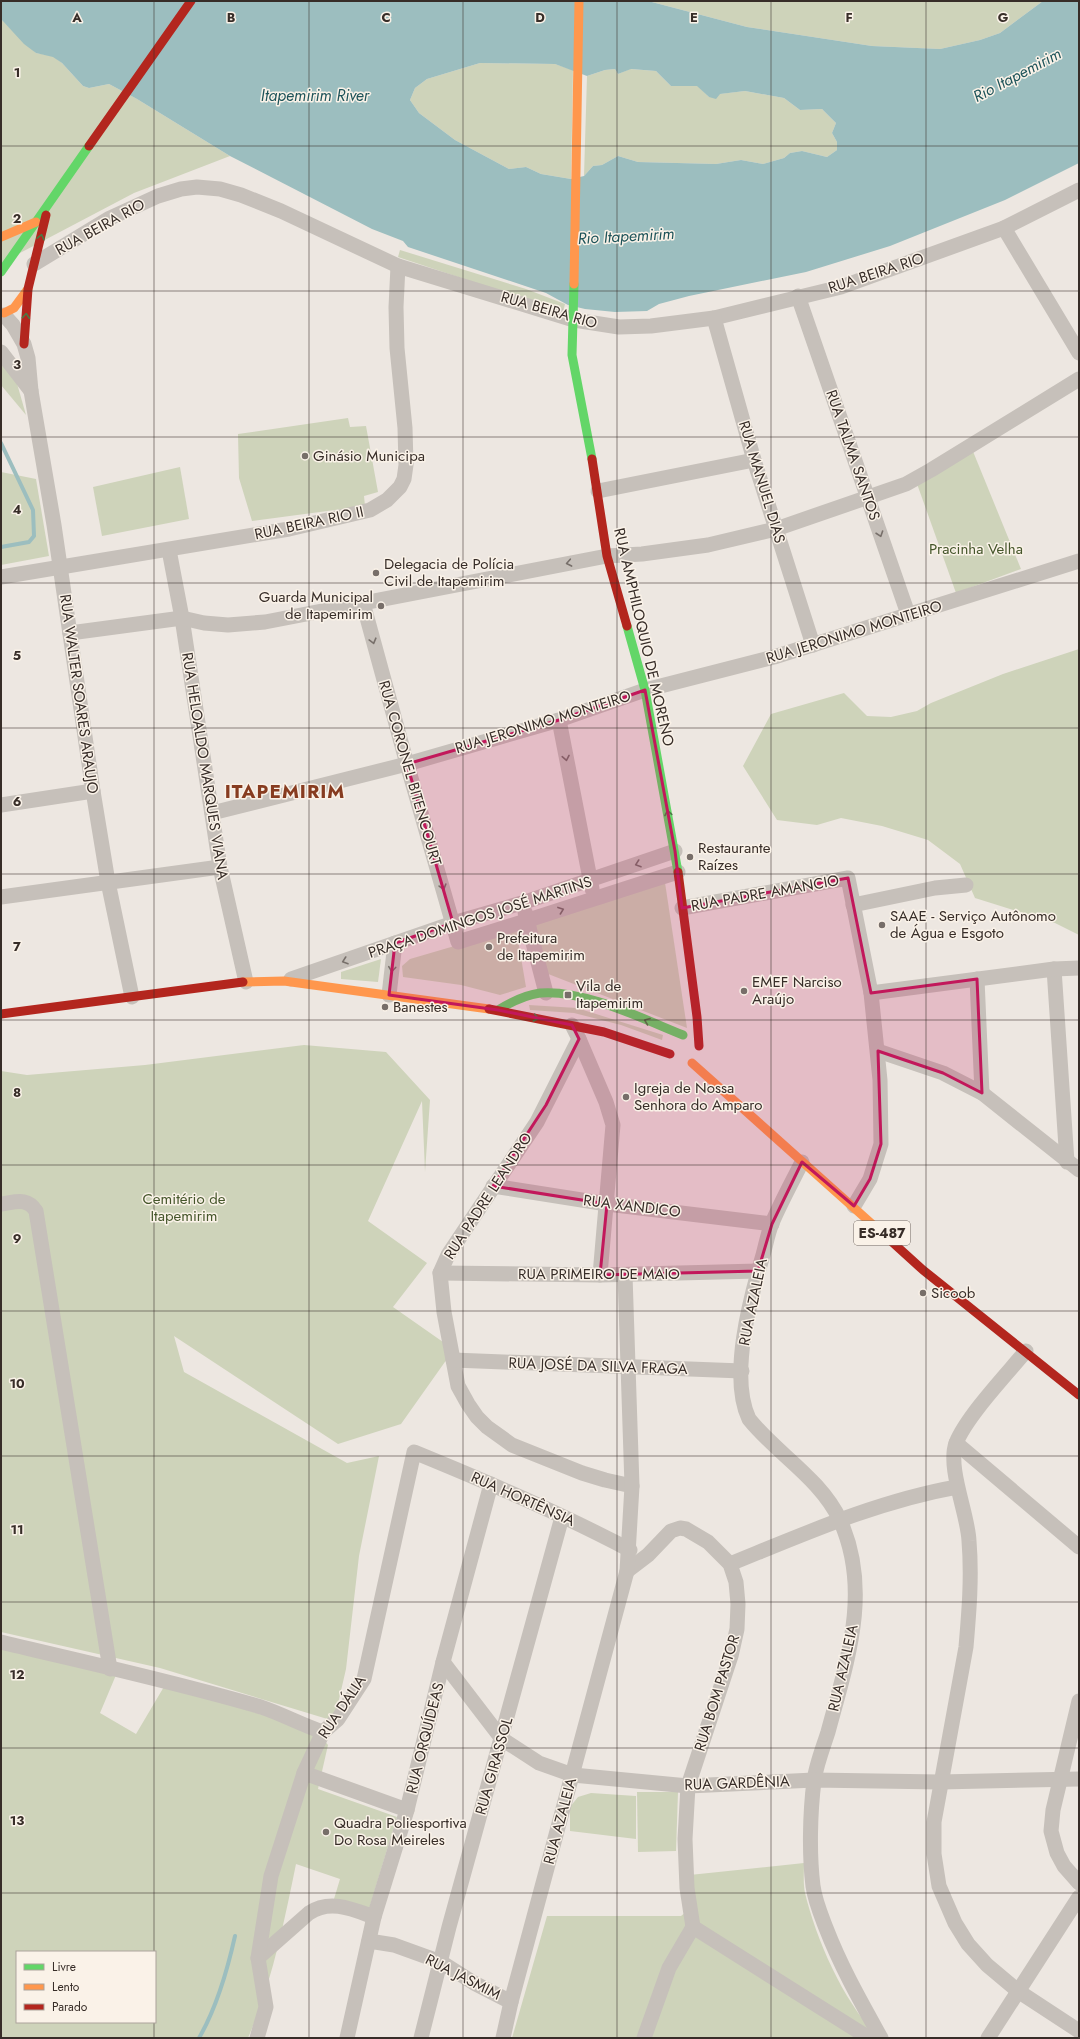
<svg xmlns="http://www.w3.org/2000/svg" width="1080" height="2039" viewBox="0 0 1080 2039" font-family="Jost,sans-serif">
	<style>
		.green { fill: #ced3ba; fill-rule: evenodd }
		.water { fill: #9cbebf; fill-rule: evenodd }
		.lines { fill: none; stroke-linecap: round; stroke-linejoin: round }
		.stream { stroke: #9cbebf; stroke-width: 4 }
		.street { stroke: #c6c0ba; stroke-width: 15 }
		.fast { stroke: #63d668; stroke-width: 9 }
		.slow { stroke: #ff974d; stroke-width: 9 }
		.jam { stroke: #b3261e; stroke-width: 9 }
		.oneway { stroke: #4b7945 }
		.oneway2 { stroke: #776f6a }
		.marked { fill: #c2185b; fill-opacity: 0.2; stroke: #c2185b; stroke-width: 3; stroke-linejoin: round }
		.grid { fill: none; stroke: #372d28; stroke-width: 1; stroke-opacity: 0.55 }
		.poi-dot { fill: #776e69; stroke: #faf2e8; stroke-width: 1.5 }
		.labels { text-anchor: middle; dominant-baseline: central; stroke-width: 3; stroke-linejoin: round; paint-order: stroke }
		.shield { fill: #faf2e8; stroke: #726862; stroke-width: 1 }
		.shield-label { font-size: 14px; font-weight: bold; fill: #372d28 }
		.street-label { font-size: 15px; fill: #372d28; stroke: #faf2e8 }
		.poi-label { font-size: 15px; fill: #372d28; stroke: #faf2e8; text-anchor: start }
		.park-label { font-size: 15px; fill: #45562b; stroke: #faf2e8 }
		.water-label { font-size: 16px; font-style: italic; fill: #1d5359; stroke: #faf2e8 }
		.district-label { font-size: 19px; font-weight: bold; letter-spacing: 1px; fill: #873c20; stroke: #faf2e8 }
		.grid-label { font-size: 13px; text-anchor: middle; font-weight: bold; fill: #372d28; stroke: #faf2e8; stroke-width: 3; stroke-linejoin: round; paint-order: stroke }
	</style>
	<rect width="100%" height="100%" fill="#ede7e1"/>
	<!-- green -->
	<g class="green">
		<polygon points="648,1 1043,1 1000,33 980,40 940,49 872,46 747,27"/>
		<polygon points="1,19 36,53 53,56 62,63 83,86 89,88 109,84 137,99 230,156 134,193 1,263"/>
		<polygon points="480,63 555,64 573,70 571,179 541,174 526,167 509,169 455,140 419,113 410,100 415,88 427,79"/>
		<polygon points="615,69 618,74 630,69 656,71 671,86 697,85 709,97 719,94 745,91 784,98 800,110 822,109 836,123 832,133 837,142 837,150 827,157 802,151 790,153 784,158 763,164 741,160 716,164 638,162 618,156 602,165 593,166 584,176 587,76 605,70"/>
		<polygon points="400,250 526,289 565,304 563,312 398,257"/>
		<polygon points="1,349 12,366 26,415 1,385"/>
		<polygon points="348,418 350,427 366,426 378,492 364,496 365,506 252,521 239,478 238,434"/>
		<polygon points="972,449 1021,569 956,593 916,481"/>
		<polygon points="180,467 189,519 102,536 93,487"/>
		<polygon points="1,472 36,479 49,556 1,565"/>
		<polygon points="1079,649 1079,935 1055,923 975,898 960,864 928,840 882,826 841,818 817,825 777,820 743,766 771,714 844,693 867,716 891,717 917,711 931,703 1003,674"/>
		<polygon points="664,876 687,1028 543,972 532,922"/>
		<polygon points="516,928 526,987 500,995 461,985 403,977 402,966 410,959"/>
		<polygon points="381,959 378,982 341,979 341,972"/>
		<polygon points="529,1005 577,1008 663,1035 662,1040 621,1025 574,1013 530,1010"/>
		<polygon points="304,1045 386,1052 430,1100 425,1172 422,1101 368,1221 427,1263 393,1307 443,1342 447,1359 401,1424 338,1444 174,1336 184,1372 347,1463 379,1456 359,1556 346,1669 334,1721 160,1668 1,1632 1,1071 27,1075 145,1065"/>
		<path d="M 1,1647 L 116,1675 L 100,1713 L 136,1734 L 165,1685 L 270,1717 L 323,1739 L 328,1745 L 318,1789 L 397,1817 L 369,1909 L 334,1899 L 340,1879 L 296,1864 C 284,1923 272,1982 248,2038 L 1,2038 ZM 17,1952 L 155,1952 L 155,2022 L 17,2022 Z"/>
		<polygon points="637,1792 678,1792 676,1851 638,1852"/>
		<polygon points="591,1793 636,1796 636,1839 570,1831 570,1807 578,1797"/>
		<path d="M 804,1863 C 804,1872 803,1884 805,1893 C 816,1939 845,2006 880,2038 L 512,2038 L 547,1916 L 681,1916 L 686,1912 L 680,1876 Z"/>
	</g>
	<!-- water -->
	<path class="water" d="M 1,1 L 648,1 L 747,27 L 872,46 L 940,49 L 980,40 L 1000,33 L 1043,1 L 1079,1 L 1079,163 L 1005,200 L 890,246 L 806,272 L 689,296 L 659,304 L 647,311 L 615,312 L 585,309 L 568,305 L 546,293 L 408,247 L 403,241 L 372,229 L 230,156 L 137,99 L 109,84 L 89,88 L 83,86 L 62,63 L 53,57 L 36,53 L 24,44 L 1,19 ZM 480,63 L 555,64 L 587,76 L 605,70 L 615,69 L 618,74 L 631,69 L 656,71 L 671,86 L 697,86 L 709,97 L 716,99 L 720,94 L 745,91 L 784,98 L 800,110 L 822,109 L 836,123 L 832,133 L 837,142 L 837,150 L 827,157 L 802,151 L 790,153 L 784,158 L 763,164 L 741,160 L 716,164 L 638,162 L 618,156 L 602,165 L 593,166 L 584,176 L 571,179 L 541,174 L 526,167 L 509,169 L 455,140 L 419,113 L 410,100 L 415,88 L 427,79 Z"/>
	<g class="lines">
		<!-- stream -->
		<g class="stream">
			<polyline points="1,443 33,510 34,536 29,542 1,547"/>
			<path d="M 199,2038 C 217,2007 227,1972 235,1936"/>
		</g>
		<!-- street -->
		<g class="street">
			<polyline points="1004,228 1079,353"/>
			<polyline points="34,264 110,218 158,196 181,189 197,187 220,189 241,195 281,211 398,266 574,320 619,327 651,326 714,318 841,287 1004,228 1079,190"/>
			<polyline points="798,296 908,614"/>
			<polyline points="4,315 13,325 24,344 28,358 31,391 54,525 93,791 108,882 132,997"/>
			<polyline points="714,318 754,460 813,645"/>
			<polyline points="1,352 31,391"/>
			<polyline points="598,491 754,460"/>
			<polyline points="169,550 182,618 220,867 246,982"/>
			<polyline points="1,577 289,529 370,510 387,500 400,487 404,479 406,465 405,428 397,348 396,307 398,266"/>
			<path d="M 363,603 L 407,764 L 458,942 C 532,920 604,895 678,872"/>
			<polyline points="70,633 182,618 204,623 228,625 265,622 607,556 642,554 708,545 776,529 906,484 931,470 1079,379"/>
			<polyline points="559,720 592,889"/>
			<polyline points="1,805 93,791"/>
			<polyline points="212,813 407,764 559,720 645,690 774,657 1079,561"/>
			<polyline points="1,897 220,867"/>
			<polyline points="853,905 935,888 966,885"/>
			<polyline points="682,908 848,878 871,993 880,1080 881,1144 870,1179 854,1206"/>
			<polyline points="525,912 546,993"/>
			<polyline points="1054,969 1067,1162"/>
			<polyline points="291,979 453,923 522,903 675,851"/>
			<polyline points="977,979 982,1093"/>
			<polyline points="871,993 1054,969 1079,968"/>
			<polyline points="389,995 395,943"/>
			<polyline points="572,1025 579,1039 537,1122 448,1255 440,1273 444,1312 458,1386 468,1404 477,1417 487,1427 512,1445 582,1473 605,1480 632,1486"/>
			<polyline points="579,1039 606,1102 613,1125 600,1275"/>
			<polyline points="878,1051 943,1073 982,1093 1079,1170"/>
			<path d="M 802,1162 C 792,1182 781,1202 772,1223 C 768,1233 766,1244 763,1255 C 750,1299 729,1377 749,1419 C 777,1454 820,1478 840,1520 C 872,1591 847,1661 828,1732 C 823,1748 816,1765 814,1781 C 810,1813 809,1854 813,1886 C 815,1901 821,1915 826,1928 C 841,1967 861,2002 881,2038"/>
			<polyline points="493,1186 607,1204 772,1224"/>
			<path d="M 1,1204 C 16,1202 27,1197 36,1211 L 110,1669"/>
			<polyline points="440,1273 600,1275 758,1271"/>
			<path d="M 1026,1351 C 1006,1375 967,1416 956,1443 C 947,1468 968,1514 969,1541 C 972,1577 969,1612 966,1647 L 934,1822 L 934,1854 L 939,1886 L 955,1923 L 968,1944 L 987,1965 L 1018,1991 L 1079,2031"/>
			<polyline points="453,1360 742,1371"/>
			<polyline points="956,1443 1079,1547"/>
			<path d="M 730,1564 C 804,1534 878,1501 957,1487"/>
			<polyline points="627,1571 648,1555 671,1531 680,1528 686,1529 708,1542 730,1564 736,1582 738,1604 737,1629 731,1656 688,1786 685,1839 687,1888 693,1927 869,2038"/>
			<path d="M 1,1642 C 88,1663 176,1682 261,1707 C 282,1714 302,1725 323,1732"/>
			<polyline points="443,1662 502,1739 539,1763 573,1775 688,1786 814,1780 940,1782 1079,1779"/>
			<polyline points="1079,1701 1053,1810 1051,1831 1057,1853 1064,1866 1079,1883"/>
			<polyline points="304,1773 407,1810"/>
			<polyline points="369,1941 394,1945 441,1962 474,1983 511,2002"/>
			<path d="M 258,1958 L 309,1913 C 330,1899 352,1909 374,1917"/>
			<path d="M 257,2038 L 266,2007 L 258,1958 L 271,1876 L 304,1773 L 323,1732 L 338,1719 L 364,1679 L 414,1452 C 487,1482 560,1513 630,1550"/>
			<polyline points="347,2038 374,1917 407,1810 443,1662 491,1484"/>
			<polyline points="421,2038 449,1927 562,1517"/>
			<polyline points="503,2038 511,2002 627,1571 632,1486 625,1275"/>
			<polyline points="644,2038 669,1968 693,1927"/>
			<polyline points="988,2038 1079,1897"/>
		</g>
		<!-- fast -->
		<g class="fast">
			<polyline points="1,272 89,146"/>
			<polyline points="574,284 572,355 592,459"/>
			<polyline points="627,626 645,690 678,872"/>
			<path d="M 498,1010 C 511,1002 525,995 540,993 C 583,989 643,1019 683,1035"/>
		</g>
		<!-- slow -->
		<g class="slow">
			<polyline points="1,237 36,222"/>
			<polyline points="574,284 579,1"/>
			<polyline points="4,313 14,308 28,289"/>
			<polyline points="243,982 284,981 489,1009"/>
			<polyline points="692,1063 891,1241"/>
		</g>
		<!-- jam -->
		<g class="jam">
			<polyline points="89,146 191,1"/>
			<polyline points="24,344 28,289 46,215"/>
			<polyline points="592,459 607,556 627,626"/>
			<polyline points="678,872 697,1017 699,1046"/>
			<polyline points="489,1009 604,1032 670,1054"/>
			<polyline points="1,1014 243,982"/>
			<polyline points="891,1241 923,1270 1079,1395"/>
		</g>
	</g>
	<!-- one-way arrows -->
	<defs><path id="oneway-chevron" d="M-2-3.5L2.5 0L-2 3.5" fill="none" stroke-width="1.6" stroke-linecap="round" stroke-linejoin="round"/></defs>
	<g class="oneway">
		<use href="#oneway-chevron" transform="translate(41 237) rotate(-76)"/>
		<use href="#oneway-chevron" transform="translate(26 316) rotate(-86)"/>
		<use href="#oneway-chevron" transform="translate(668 813) rotate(-100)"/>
		<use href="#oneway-chevron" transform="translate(536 1018) rotate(12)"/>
		<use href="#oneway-chevron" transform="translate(647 1021) rotate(-159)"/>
	</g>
	<g class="oneway2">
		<use href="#oneway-chevron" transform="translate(880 534) rotate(71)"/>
		<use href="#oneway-chevron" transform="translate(569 563) rotate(169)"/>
		<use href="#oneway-chevron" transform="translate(373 641) rotate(75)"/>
		<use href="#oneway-chevron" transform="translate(566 758) rotate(79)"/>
		<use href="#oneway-chevron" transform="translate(638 864) rotate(161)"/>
		<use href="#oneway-chevron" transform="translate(443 887) rotate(74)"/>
		<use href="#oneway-chevron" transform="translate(561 910) rotate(-20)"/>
		<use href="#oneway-chevron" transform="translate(345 961) rotate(161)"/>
		<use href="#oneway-chevron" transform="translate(392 969) rotate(97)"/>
	</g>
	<!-- marked area -->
	<path class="marked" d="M 645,690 L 675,851 L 682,908 L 848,878 L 871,993 L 977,979 L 982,1093 L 943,1073 L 878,1051 L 881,1144 L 870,1179 L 854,1206 L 802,1162 L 772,1224 L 758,1271 L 600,1275 L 607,1204 L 493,1186 L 546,1105 L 579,1039 L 572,1025 L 498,1010 L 389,995 L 395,943 L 453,923 L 407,764 L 559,720 Z"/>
	<!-- grid -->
	<path class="grid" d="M 154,1 L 154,1952M 309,1 L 309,2038M 463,1 L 463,2038M 617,1 L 617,2038M 771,1 L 771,2038M 926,1 L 926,2038M 1,146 L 1079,146M 1,291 L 1079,291M 1,437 L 1079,437M 1,583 L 1079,583M 1,728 L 1079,728M 1,874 L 1079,874M 1,1020 L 1079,1020M 1,1165 L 1079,1165M 1,1311 L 1079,1311M 1,1456 L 1079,1456M 1,1602 L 1079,1602M 1,1748 L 1079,1748M 1,1893 L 1079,1893M 154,2022 L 154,2038"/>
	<!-- markers -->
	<g class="poi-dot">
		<circle cx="305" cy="456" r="4"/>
		<circle cx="376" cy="573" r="4"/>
		<circle cx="381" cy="606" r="4"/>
		<circle cx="690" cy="857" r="4"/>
		<circle cx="882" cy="925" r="4"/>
		<circle cx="489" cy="947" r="4"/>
		<circle cx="744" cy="991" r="4"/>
		<rect x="564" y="991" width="8" height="8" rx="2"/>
		<circle cx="385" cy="1007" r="4"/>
		<circle cx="626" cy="1097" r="4"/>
		<circle cx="923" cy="1293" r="4"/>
		<circle cx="326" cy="1832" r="4"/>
	</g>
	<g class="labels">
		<!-- shield labels -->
		<rect class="shield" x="854" y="1221" width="56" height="24" rx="3"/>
		<g class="shield-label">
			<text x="882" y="1233">ES-487</text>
		</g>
		<!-- street labels -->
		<g class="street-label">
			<text transform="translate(100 227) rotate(-29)">RUA BEIRA RIO</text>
			<text transform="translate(876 273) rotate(-18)">RUA BEIRA RIO</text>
			<text transform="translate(549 310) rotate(16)">RUA BEIRA RIO</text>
			<text transform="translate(853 455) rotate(71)">RUA TALMA SANTOS</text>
			<text transform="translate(762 482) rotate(73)">RUA MANUEL DIAS</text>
			<text transform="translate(309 523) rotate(-12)">RUA BEIRA RIO II</text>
			<text transform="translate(854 632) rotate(-17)">RUA JERONIMO MONTEIRO</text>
			<text transform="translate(644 637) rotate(77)">RUA AMPHILOQUIO DE MORENO</text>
			<text transform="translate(79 694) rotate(82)">RUA WALTER SOARES ARAUJO</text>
			<text transform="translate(543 722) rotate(-17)">RUA JERONIMO MONTEIRO</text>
			<text transform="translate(205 766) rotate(81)">RUA HELOALDO MARQUES VIANA</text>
			<text transform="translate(410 773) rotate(74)">RUA CORONEL BITENCOURT</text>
			<text transform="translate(765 893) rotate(-10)">RUA PADRE AMANCIO</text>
			<text transform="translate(480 917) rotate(-18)">PRAÇA DOMINGOS JOSÉ MARTINS</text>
			<text transform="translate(488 1196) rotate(-57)">RUA PADRE LEANDRO</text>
			<text transform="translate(632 1206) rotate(7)">RUA XANDICO</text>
			<text x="599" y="1274">RUA PRIMEIRO DE MAIO</text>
			<text transform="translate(753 1302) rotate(-78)">RUA AZALEIA</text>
			<text transform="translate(598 1366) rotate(2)">RUA JOSÉ DA SILVA FRAGA</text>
			<text transform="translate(523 1499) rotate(24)">RUA HORTÊNSIA</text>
			<text transform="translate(843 1668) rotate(-77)">RUA AZALEIA</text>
			<text transform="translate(717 1693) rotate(-73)">RUA BOM PASTOR</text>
			<text transform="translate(342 1707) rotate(-56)">RUA DÁLIA</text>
			<text transform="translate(425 1738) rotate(-76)">RUA ORQUÍDEAS</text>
			<text transform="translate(494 1766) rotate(-74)">RUA GIRASSOL</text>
			<text transform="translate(737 1783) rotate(-2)">RUA GARDÊNIA</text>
			<text transform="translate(560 1821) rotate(-75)">RUA AZALEIA</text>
			<text transform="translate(463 1977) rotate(27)">RUA JASMIM</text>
		</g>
		<!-- poi labels -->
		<g class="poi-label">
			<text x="313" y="456">Ginásio Municipa</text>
			<text x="384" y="564">Delegacia de Polícia<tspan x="384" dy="17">Civil de Itapemirim</tspan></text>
			<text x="373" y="597" text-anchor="end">Guarda Municipal<tspan x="373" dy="17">de Itapemirim</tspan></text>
			<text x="698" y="848">Restaurante<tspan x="698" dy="17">Raízes</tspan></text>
			<text x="890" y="916">SAAE - Serviço Autônomo<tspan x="890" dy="17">de Água e Esgoto</tspan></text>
			<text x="497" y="938">Prefeitura<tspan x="497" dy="17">de Itapemirim</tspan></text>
			<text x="752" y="982">EMEF Narciso<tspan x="752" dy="17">Araújo</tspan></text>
			<text x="576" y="986">Vila de<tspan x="576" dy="17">Itapemirim</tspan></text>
			<text x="393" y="1007">Banestes</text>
			<text x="634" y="1088">Igreja de Nossa<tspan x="634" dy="17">Senhora do Amparo</tspan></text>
			<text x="931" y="1293">Sicoob</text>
			<text x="334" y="1823">Quadra Poliesportiva<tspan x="334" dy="17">Do Rosa Meireles</tspan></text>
		</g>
		<!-- park labels -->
		<g class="park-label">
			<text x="976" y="549">Pracinha Velha</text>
			<text x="184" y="1199">Cemitério de<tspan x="184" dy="17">Itapemirim</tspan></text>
		</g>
		<!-- water labels -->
		<g class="water-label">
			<text transform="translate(1017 75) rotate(-28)">Rio Itapemirim</text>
			<text x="315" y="95">Itapemirim River</text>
			<text transform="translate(626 236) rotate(-3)">Rio Itapemirim</text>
		</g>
		<!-- district labels -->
		<g class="district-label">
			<text x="285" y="791">ITAPEMIRIM</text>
		</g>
	</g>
	<g class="grid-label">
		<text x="77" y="22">A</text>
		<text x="231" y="22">B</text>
		<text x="386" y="22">C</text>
		<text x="540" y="22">D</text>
		<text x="694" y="22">E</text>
		<text x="849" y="22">F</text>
		<text x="1003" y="22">G</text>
		<text x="17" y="77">1</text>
		<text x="17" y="223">2</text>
		<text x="17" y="369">3</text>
		<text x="17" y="514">4</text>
		<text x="17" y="660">5</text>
		<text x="17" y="806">6</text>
		<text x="17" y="951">7</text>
		<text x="17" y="1097">8</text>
		<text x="17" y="1243">9</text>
		<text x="17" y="1388">10</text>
		<text x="17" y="1534">11</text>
		<text x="17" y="1679">12</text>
		<text x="17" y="1825">13</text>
	</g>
	<!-- border -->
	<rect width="1080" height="2039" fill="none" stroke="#372d28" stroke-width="4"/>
	<!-- legend -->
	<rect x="16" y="1951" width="140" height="72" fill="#faf2e8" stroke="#aca39b"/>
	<rect x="24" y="1964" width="20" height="6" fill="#63d668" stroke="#aca39b"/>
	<text x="52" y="1971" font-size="12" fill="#372d28">Livre</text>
	<rect x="24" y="1984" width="20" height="6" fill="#ff974d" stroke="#aca39b"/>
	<text x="52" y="1991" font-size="12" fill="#372d28">Lento</text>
	<rect x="24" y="2004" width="20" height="6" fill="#b3261e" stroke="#aca39b"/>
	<text x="52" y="2011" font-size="12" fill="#372d28">Parado</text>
</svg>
